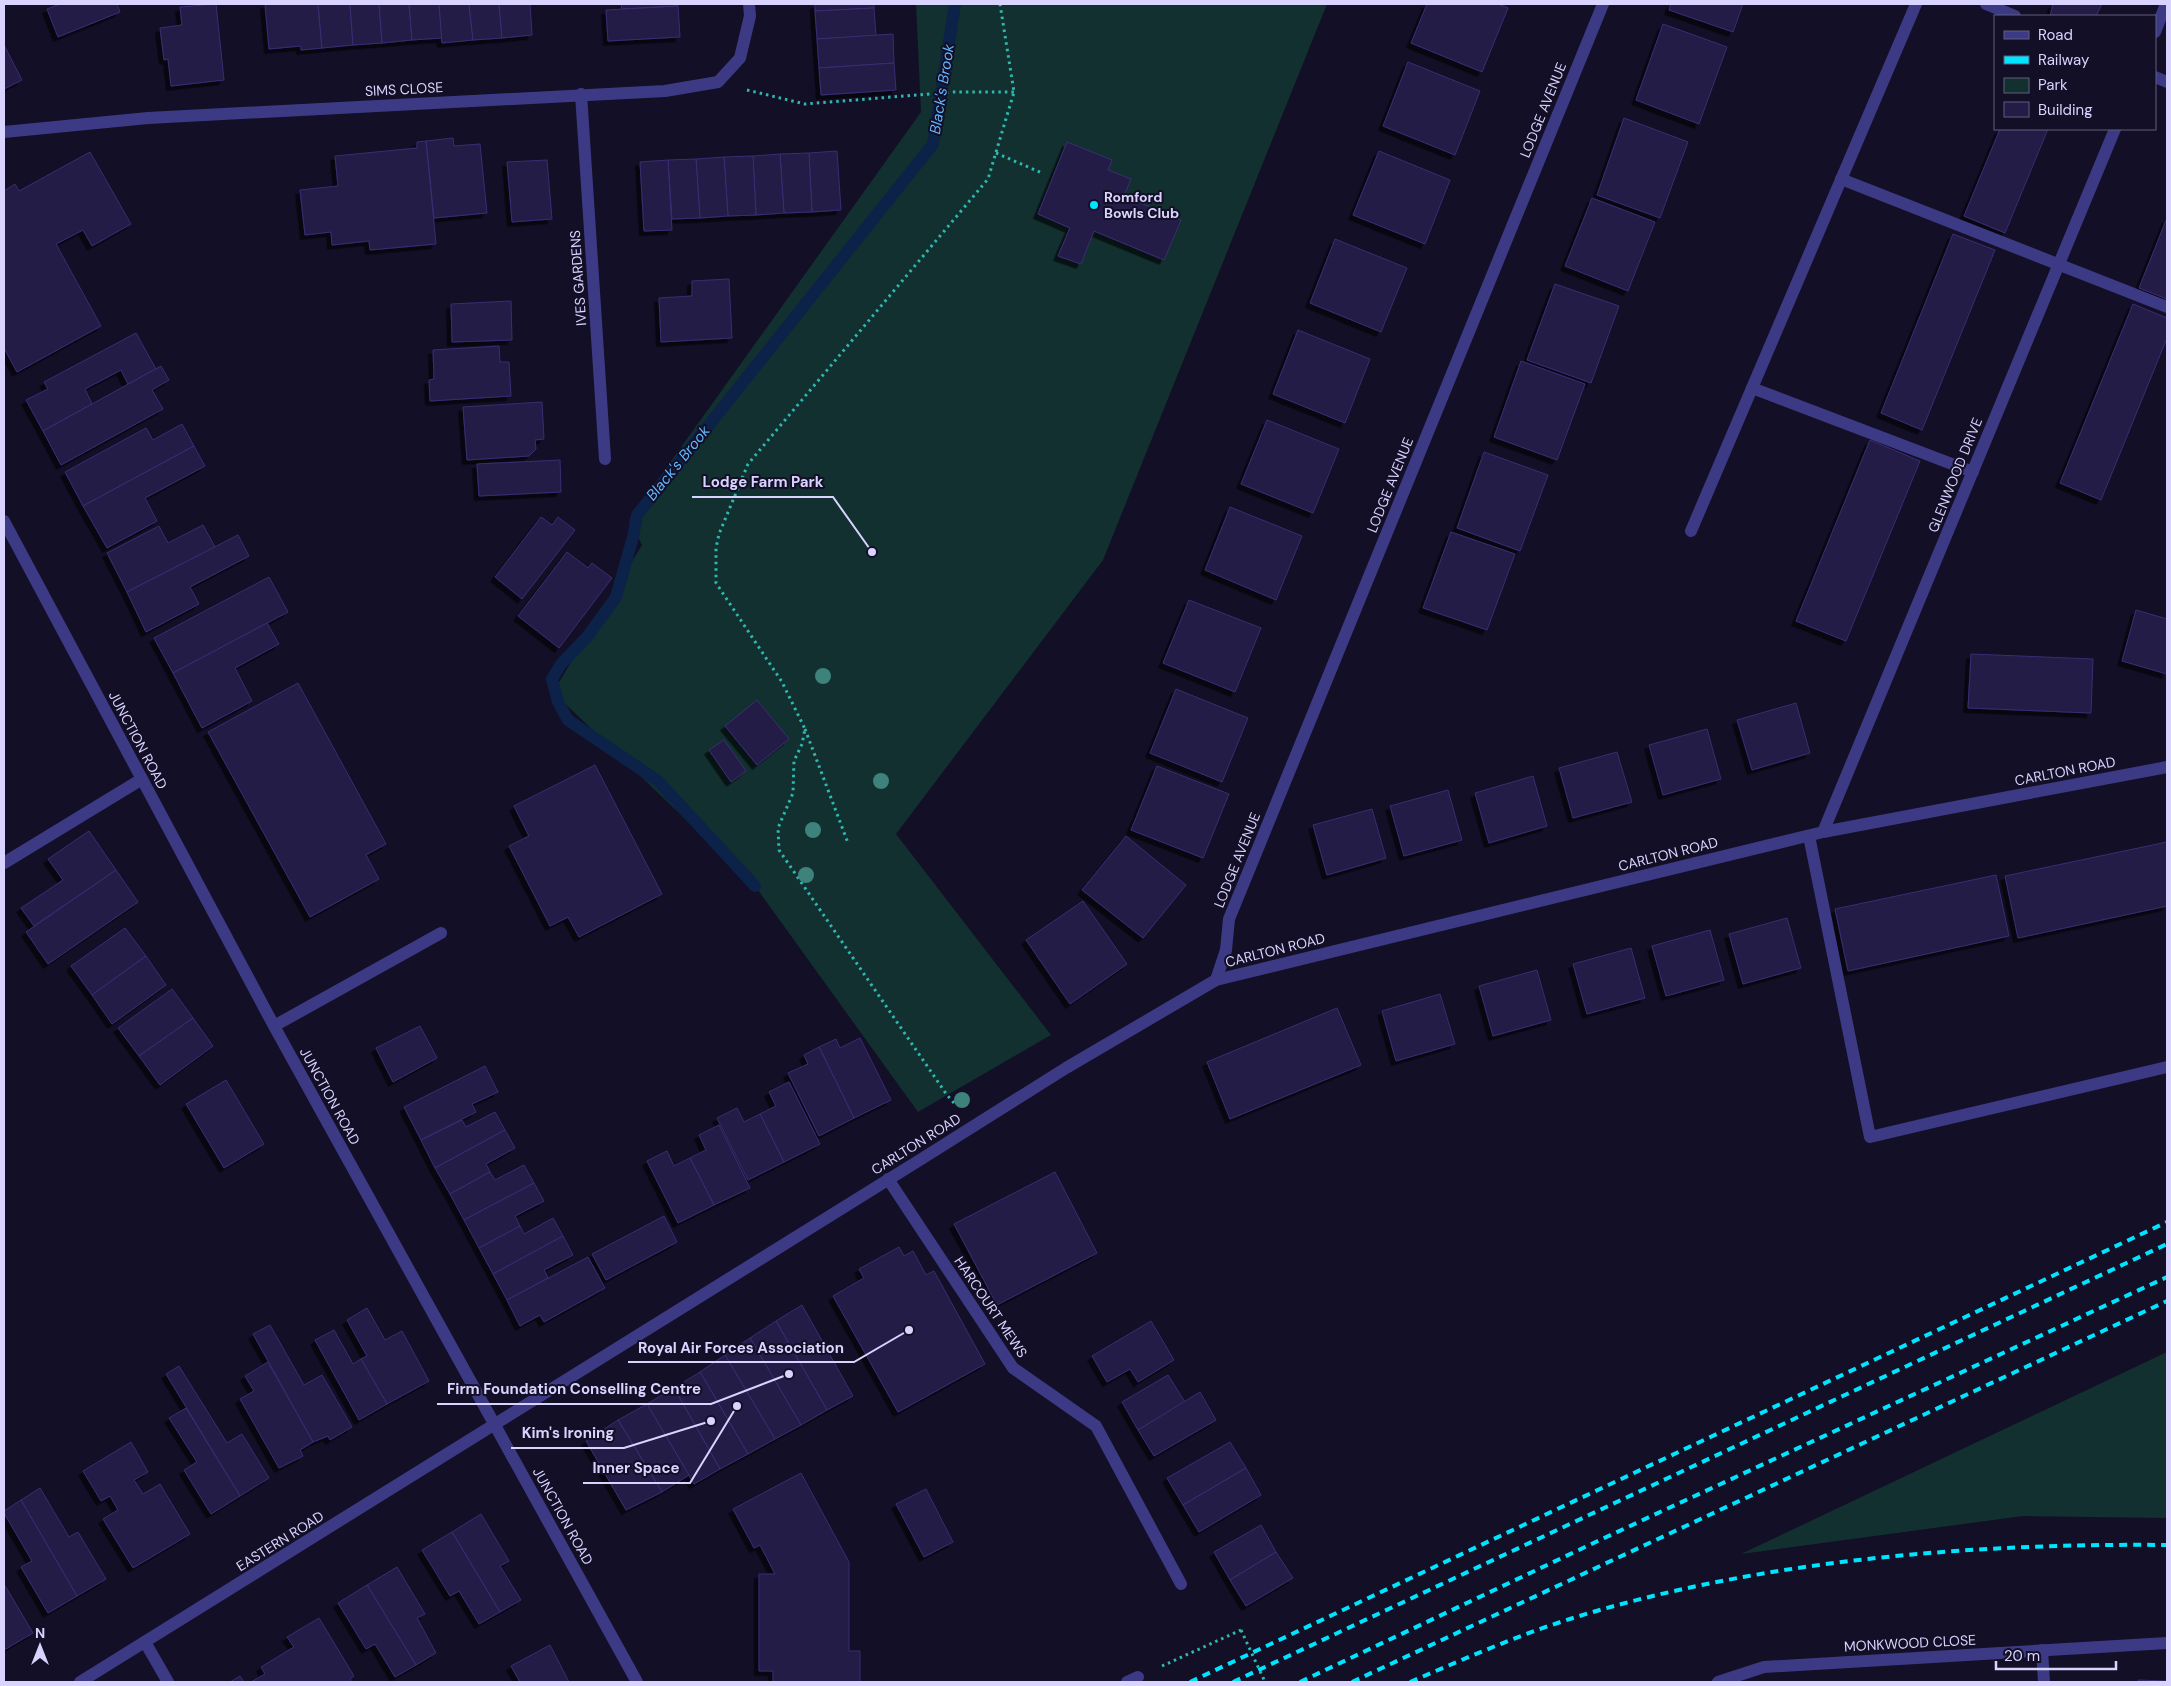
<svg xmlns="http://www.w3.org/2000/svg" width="2171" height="1686" viewBox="0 0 2171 1686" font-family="'DM Sans',sans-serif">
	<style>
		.green { fill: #12302f }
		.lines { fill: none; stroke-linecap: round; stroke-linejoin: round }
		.stream { stroke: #0c2248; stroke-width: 12 }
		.building { fill: #241b47; stroke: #3b2d73; filter: url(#shadow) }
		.path { stroke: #2fb8b0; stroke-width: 3; stroke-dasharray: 2.5 4; stroke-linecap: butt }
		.lane { stroke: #3d3a85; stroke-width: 12 }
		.street { stroke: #3d3a85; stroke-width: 12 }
		.rail { stroke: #00e5ff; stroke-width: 4; stroke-dasharray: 8 6; stroke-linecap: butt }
		.path-bridge { stroke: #2fb8b0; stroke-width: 3; stroke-dasharray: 2.5 4; stroke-linecap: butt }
		.tree { fill: #3d827b }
		.poi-dot { fill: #00e5ff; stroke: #130f26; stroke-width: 2 }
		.labels { text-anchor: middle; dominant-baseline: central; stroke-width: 4; stroke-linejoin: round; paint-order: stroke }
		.street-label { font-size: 14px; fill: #d9d4ff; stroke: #130f26 }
		.poi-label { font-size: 14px; font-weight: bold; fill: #d9d4ff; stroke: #130f26; text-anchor: start }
		.water-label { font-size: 15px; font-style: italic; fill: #62b6ff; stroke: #130f26 }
		.leader { fill: none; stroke: #d9d4ff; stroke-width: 2 }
		.callout-dot { fill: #d9d4ff; stroke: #130f26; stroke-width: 2 }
		.callout-label { font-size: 15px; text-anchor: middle; font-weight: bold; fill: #d9d4ff; stroke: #130f26; stroke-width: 4; stroke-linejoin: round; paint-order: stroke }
	</style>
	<defs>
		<filter id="shadow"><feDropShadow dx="-4.5" dy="4.5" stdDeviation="0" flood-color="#0009"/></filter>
	</defs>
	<rect width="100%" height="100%" fill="#130f26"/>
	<!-- green -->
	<g class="green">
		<polygon points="916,4 1327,4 1103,560 896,834 1051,1035 918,1112 755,886 553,692 642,545 629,520 921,112"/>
		<polygon points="2167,1352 2167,1518 2023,1516 1741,1554"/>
	</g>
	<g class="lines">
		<!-- stream -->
		<polyline class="stream" points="755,886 658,781 568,720 558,702 552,679 561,664 587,637 616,597 633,537 637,515 933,144 955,4"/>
	</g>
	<!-- building -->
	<g class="building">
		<polygon points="60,4 117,4 120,12 58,37 47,9"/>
		<polygon points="216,4 224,80 171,86 168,59 164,60 160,28 182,25 180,7"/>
		<polygon points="265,4 318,4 322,48 301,50 301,46 269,49"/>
		<polygon points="318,4 350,4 353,45 322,48"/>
		<polygon points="350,4 379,4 382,43 353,45"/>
		<polygon points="379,4 409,4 412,40 382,43"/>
		<polygon points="409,4 439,4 442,38 412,40"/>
		<polygon points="439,4 469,4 473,40 442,43"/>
		<polygon points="469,4 499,4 502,38 473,40"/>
		<polygon points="499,4 530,4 532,35 502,38"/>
		<polygon points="621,4 678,4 678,6 622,9"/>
		<polygon points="815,4 874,4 874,8 815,11"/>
		<polygon points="1427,4 1498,4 1508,8 1482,72 1411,43"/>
		<polygon points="1671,4 1743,4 1733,32 1669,10"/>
		<polygon points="2053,4 2102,4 2096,16 2050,16"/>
		<polygon points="678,6 680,37 608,41 606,10"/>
		<polygon points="874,8 876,36 817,39 815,11"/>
		<polygon points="1663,24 1727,47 1699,124 1636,100"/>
		<polygon points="893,34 894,63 819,68 817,39"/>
		<polygon points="4,45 22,80 4,89"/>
		<polygon points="1408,62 1480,91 1455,155 1383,126"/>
		<polygon points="894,63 896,90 821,95 819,68"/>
		<polygon points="1624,118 1688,142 1660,218 1597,195"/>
		<polygon points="2000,129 2048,129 2005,233 1964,216"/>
		<polygon points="453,138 454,146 480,144 487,213 434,218 426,141"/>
		<polygon points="426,141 436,244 370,250 369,241 332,245 331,232 305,235 300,190 338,186 335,156 417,148 417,142"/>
		<polygon points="1067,142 1112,160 1108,170 1131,179 1124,196 1181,220 1164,260 1094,231 1081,264 1058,256 1070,228 1038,214"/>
		<polygon points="837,151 841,210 812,212 809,153"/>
		<polygon points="1379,151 1450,180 1425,244 1353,215"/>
		<polygon points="90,152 131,224 92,246 83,230 56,244 101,326 17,372 4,348 4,191 15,184 19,191"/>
		<polygon points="809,153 812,212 784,213 780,154"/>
		<polygon points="780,154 784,213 756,215 753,156"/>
		<polygon points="753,156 756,215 728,216 724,157"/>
		<polygon points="724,157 728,216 700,218 696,159"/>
		<polygon points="696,159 700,218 672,219 668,160"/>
		<polygon points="547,160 552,219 512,222 507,162"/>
		<polygon points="668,160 672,230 644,231 640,162"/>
		<polygon points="1592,198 1655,222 1628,291 1565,266"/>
		<polygon points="2167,218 2167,299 2139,288"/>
		<polygon points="1953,234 1995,250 1922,430 1881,413"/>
		<polygon points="1335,239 1407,268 1381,332 1310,303"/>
		<polygon points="729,279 732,338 661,342 659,298 692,296 692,281"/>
		<polygon points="1555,284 1619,306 1591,383 1527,360"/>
		<polygon points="511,301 512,340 452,342 451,304"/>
		<polygon points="2133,304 2167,318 2167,338 2101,500 2060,483"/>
		<polygon points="1298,330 1370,359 1345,423 1273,394"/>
		<polygon points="136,333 156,369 128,384 121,370 85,389 92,404 43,431 26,400 48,389 44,382"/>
		<polygon points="499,346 500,362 509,362 511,396 430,401 429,380 434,379 433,350"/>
		<polygon points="1521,361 1585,384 1557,460 1494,437"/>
		<polygon points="161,366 169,380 152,390 163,409 61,465 43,431"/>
		<polygon points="542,402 544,439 535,440 536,449 529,456 467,460 463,407"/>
		<polygon points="1267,420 1339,449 1313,513 1241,484"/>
		<polygon points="182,424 194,446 83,506 65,472 146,428 153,440"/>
		<polygon points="1870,440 1920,461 1846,641 1796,621"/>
		<polygon points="194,446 205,466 145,498 157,521 107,548 83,506"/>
		<polygon points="1484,452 1548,475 1520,551 1457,528"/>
		<polygon points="560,460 561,492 479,496 477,464"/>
		<polygon points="1230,507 1302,536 1276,600 1205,570"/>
		<polygon points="541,517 552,525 558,517 575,530 522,599 495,577"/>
		<polygon points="203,525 215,547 127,592 107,553 159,526 168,543"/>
		<polygon points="1451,532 1515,554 1487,630 1423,608"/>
		<polygon points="238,535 249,556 190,587 199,604 146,632 127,592"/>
		<polygon points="567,552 588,568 592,563 612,578 559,648 518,616"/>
		<polygon points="269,577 288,612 173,673 154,638"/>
		<polygon points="1189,600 1261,628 1235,692 1163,663"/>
		<polygon points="2136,610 2167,619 2167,674 2122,661"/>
		<polygon points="267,623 279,644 235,668 252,701 202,728 173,673"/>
		<polygon points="1971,654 2093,659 2091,713 1968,708"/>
		<polygon points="298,683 386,844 366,855 379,879 310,917 208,732"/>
		<polygon points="1176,689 1248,718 1222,782 1150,753"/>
		<polygon points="757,700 789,739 757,765 725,726"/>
		<polygon points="1796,703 1810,753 1752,770 1737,720"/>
		<polygon points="1707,729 1721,779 1663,795 1649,745"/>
		<polygon points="724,740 746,771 731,782 709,750"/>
		<polygon points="1617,752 1632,802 1573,818 1559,768"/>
		<polygon points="595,765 662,894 579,937 568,917 550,926 509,846 529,836 514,806"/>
		<polygon points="1157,766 1229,794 1203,858 1131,830"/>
		<polygon points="1533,776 1547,826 1489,843 1475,793"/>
		<polygon points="1448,790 1462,840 1404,856 1390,806"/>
		<polygon points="1372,809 1386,858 1327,875 1313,825"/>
		<polygon points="89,831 116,870 34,926 21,908 63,880 48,859"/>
		<polygon points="1126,836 1186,885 1143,938 1082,890"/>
		<polygon points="2167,842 2167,906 2018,938 2005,876"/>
		<polygon points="116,870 138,902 48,964 26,932"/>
		<polygon points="1996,875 2009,936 1848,971 1835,909"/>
		<polygon points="1083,901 1127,964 1070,1004 1026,940"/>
		<polygon points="1787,918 1801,968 1743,984 1729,934"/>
		<polygon points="125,928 146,956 92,995 71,966"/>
		<polygon points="1710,930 1724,980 1666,996 1652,946"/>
		<polygon points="1631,948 1645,998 1587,1014 1573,964"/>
		<polygon points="146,956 166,985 112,1024 92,995"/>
		<polygon points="1537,970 1551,1020 1493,1036 1479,986"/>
		<polygon points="172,989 193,1018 139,1056 118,1028"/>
		<polygon points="1440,994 1455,1044 1396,1061 1382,1011"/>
		<polygon points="1337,1008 1361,1065 1230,1119 1207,1062"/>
		<polygon points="193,1018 213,1046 160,1085 139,1056"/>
		<polygon points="420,1026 437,1058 393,1082 376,1048"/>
		<polygon points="860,1038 891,1100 854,1118 819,1047 836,1039 840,1048"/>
		<polygon points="819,1047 854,1118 819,1136 788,1073 808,1064 804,1055"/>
		<polygon points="485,1066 498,1092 472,1104 476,1112 421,1140 404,1107"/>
		<polygon points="226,1080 264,1144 224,1168 186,1104"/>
		<polygon points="789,1082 820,1144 784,1162 760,1114 776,1106 769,1092"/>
		<polygon points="737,1108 744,1122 760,1114 784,1162 748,1180 717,1118"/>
		<polygon points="495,1112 505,1130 435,1168 421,1140 462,1120 466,1127"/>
		<polygon points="719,1125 750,1188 714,1205 690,1158 706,1150 699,1135"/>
		<polygon points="505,1130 515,1148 486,1164 490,1172 450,1194 435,1168"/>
		<polygon points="667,1151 674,1166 690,1158 714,1205 678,1223 647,1161"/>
		<polygon points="524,1165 534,1183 464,1220 450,1194 490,1172 495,1180"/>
		<polygon points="1055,1172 1097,1253 997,1305 954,1224"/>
		<polygon points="534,1183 544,1201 515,1216 520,1226 479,1248 464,1220"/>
		<polygon points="664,1216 677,1242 606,1280 592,1254"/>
		<polygon points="553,1218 563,1236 493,1274 479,1248 520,1226 524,1234"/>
		<polygon points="563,1236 573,1255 544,1270 548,1278 507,1300 493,1274"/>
		<polygon points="899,1247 904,1256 913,1251 926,1275 934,1271 985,1364 898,1412 833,1296 864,1278 859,1269"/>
		<polygon points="588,1257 605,1288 544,1322 540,1315 520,1326 507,1300"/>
		<polygon points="802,1305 853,1396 827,1410 776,1321"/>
		<polygon points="367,1308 385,1340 402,1331 429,1381 387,1404 361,1359 367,1356 347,1320"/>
		<polygon points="776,1321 827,1410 801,1425 750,1338"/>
		<polygon points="1151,1321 1174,1360 1138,1382 1130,1369 1107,1382 1092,1356"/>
		<polygon points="270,1325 304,1385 322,1375 352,1427 330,1440 328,1436 313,1442 253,1334"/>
		<polygon points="334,1330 353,1364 361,1359 387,1404 359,1420 315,1340"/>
		<polygon points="750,1338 801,1425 775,1439 725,1355"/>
		<polygon points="725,1355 775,1439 748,1454 700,1372"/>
		<polygon points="268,1362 313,1442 300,1450 303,1456 279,1468 240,1399 254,1391 245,1376"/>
		<polygon points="179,1366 227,1443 242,1434 269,1478 240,1496 166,1374"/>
		<polygon points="700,1372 748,1454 720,1469 674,1388"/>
		<polygon points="1168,1375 1185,1402 1138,1430 1122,1402"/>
		<polygon points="674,1388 720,1469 694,1484 647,1404"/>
		<polygon points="1200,1392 1216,1420 1154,1456 1138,1430"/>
		<polygon points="647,1404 689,1475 662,1492 618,1420"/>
		<polygon points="186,1408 240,1496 211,1514 184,1470 197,1462 169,1418"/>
		<polygon points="618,1420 662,1492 626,1510 586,1441"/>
		<polygon points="131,1442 148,1472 134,1480 143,1494 160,1484 190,1534 133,1568 103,1519 118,1510 110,1496 101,1501 83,1471"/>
		<polygon points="1230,1442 1246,1468 1183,1505 1167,1478"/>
		<polygon points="1246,1468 1261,1495 1199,1532 1183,1505"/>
		<polygon points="801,1473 849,1562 849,1651 860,1651 860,1682 773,1682 773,1671 759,1671 759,1574 775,1574 760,1545 754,1548 733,1509"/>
		<polygon points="40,1488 69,1537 78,1532 106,1579 77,1596 21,1500"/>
		<polygon points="926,1489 953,1542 924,1557 896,1504"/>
		<polygon points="21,1500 77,1596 48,1613 21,1567 32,1561 4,1513 4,1511"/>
		<polygon points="481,1514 509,1561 500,1566 521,1600 500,1612 452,1532"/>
		<polygon points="1261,1525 1276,1552 1230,1580 1214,1552"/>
		<polygon points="452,1532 500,1612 479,1624 459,1591 450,1596 422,1550"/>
		<polygon points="1276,1552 1293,1578 1246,1606 1230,1580"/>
		<polygon points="397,1567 425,1614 417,1618 436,1653 416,1665 367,1585"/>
		<polygon points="4,1584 33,1633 4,1650"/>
		<polygon points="367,1585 416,1665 395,1677 375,1644 366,1649 338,1603"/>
		<polygon points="319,1618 354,1676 350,1679 352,1682 251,1682 265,1674 261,1667 294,1647 287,1637"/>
		<polygon points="550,1645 569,1682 520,1682 511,1666"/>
		<polygon points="240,1676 244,1682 230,1682"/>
		<polygon points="2138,1680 2167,1681 2167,1682 2138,1682"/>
	</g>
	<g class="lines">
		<!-- path -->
		<g class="path">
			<polyline points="747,90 805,104 954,92 1014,92"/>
			<polyline points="996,153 1042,173"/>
			<polyline points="805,729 848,843"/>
			<polyline points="954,1103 947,1095 779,850 778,828 793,793 794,761 802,744 805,729 782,682 716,583 716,548 719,534 748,464 988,179 1014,92 1000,4"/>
			<polyline points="1162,1666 1241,1630"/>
		</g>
		<!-- lane -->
		<g class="lane">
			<polyline points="1986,4 2015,16"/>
			<polyline points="2155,77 2167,82"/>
			<polyline points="1841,179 2167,307"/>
			<polyline points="1752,388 1973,472"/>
			<polyline points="1691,531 1916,4"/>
			<polyline points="1809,836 1870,1137 2167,1067"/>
			<polyline points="4,863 142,779"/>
			<polyline points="274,1026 441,933"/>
			<polyline points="145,1642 168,1682"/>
			<polyline points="2042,1650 2044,1682"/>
			<polyline points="1127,1682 1138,1677"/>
		</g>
		<!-- street -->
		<g class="street">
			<polyline points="2155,32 2166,4"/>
			<polyline points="581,94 605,459"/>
			<polyline points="4,132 148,118 665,91 718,82 740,58 750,16 749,4"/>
			<polyline points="4,521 274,1026 637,1682"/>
			<polyline points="1823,832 2115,129"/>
			<polyline points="1216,980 1226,950 1229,919 1603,4"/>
			<polyline points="888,1179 1013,1368 1096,1426 1181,1584"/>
			<polyline points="80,1682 923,1158 1066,1068 1216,980 1823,832 2167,767"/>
			<polyline points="1718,1682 1764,1667 2167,1643"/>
		</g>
		<!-- rail -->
		<g class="rail">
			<polyline points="1190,1682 2167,1222"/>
			<polyline points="1233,1682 2167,1244"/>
			<polyline points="1300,1682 1602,1539 2167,1277"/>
			<polyline points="1352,1682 2167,1301"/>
			<path d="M 1410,1682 C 1464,1659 1518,1635 1573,1618 C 1760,1560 1973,1543 2167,1545"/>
		</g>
		<!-- path-bridge -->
		<polyline class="path-bridge" points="1241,1630 1265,1682"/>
	</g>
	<!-- trees -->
	<g class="tree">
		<circle cx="823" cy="676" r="8"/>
		<circle cx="881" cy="781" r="8"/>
		<circle cx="813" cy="830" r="8"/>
		<circle cx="806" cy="875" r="8"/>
		<circle cx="962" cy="1100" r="8"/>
	</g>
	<!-- markers -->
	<circle class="poi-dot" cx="1094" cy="205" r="5"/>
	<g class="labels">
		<!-- street labels -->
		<g class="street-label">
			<text transform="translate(404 89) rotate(-3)">SIMS CLOSE</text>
			<text transform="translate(1543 110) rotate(-68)">LODGE AVENUE</text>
			<text transform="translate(578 278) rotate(-94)">IVES GARDENS</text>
			<text transform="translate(1955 475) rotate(-68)">GLENWOOD DRIVE</text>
			<text transform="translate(1390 485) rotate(-68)">LODGE AVENUE</text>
			<text transform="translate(138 740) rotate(62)">JUNCTION ROAD</text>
			<text transform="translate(2065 771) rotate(-11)">CARLTON ROAD</text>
			<text transform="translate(1668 854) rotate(-14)">CARLTON ROAD</text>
			<text transform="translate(1237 860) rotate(-68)">LODGE AVENUE</text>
			<text transform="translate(1275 950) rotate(-14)">CARLTON ROAD</text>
			<text transform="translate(330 1096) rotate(61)">JUNCTION ROAD</text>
			<text transform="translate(916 1144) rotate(-32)">CARLTON ROAD</text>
			<text transform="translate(991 1307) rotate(56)">HARCOURT MEWS</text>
			<text transform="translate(563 1516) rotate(61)">JUNCTION ROAD</text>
			<text transform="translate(280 1541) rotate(-32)">EASTERN ROAD</text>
			<text transform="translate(1910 1643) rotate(-3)">MONKWOOD CLOSE</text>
		</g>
		<!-- poi labels -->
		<g class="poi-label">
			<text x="1104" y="197">Romford<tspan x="1104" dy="16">Bowls Club</tspan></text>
		</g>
		<!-- water labels -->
		<g class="water-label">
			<text transform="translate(942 89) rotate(-81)">Black's Brook</text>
			<text transform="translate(678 463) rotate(-51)">Black's Brook</text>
		</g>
	</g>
	<!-- callouts -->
	<path class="leader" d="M872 552L833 497H692M909 1330L854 1362H628M789 1374L711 1404H437M711 1421L624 1448H511M737 1406L690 1483H583"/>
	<g class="callout-dot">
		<circle cx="872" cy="552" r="5"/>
		<circle cx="909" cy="1330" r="5"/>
		<circle cx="789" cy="1374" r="5"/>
		<circle cx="711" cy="1421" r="5"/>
		<circle cx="737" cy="1406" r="5"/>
	</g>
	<g class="callout-label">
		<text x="763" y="487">Lodge Farm Park</text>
		<text x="741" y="1353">Royal Air Forces Association</text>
		<text x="574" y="1394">Firm Foundation Conselling Centre</text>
		<text x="568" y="1438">Kim's Ironing</text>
		<text x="636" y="1473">Inner Space</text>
	</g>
	<!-- border -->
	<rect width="2171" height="1686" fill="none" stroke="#d9d4ff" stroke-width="10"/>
	<!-- legend -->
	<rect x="1994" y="15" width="162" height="115" fill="#130f26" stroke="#625e7d"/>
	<rect x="2004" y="31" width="25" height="8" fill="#3d3a85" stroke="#625e7d"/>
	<text x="2038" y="40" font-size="15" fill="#d9d4ff">Road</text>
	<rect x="2004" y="56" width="25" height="8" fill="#00e5ff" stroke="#625e7d"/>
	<text x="2038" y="65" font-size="15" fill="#d9d4ff">Railway</text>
	<rect x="2004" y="78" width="25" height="15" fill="#12302f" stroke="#625e7d"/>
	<text x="2038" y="90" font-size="15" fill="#d9d4ff">Park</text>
	<rect x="2004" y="102" width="25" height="15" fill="#241b47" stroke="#625e7d"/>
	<text x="2038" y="115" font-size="15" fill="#d9d4ff">Building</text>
	<!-- north arrow -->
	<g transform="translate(40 1646)" stroke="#130f26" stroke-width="4" paint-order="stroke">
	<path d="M0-4L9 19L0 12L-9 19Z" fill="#d9d4ff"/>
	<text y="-8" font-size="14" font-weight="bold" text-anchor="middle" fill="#d9d4ff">N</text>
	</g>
	<!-- scale -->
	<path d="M1996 1661v8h120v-8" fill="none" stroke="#d9d4ff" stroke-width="2.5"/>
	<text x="2004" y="1661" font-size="15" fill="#d9d4ff" stroke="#130f26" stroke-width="4" paint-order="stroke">20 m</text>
</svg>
